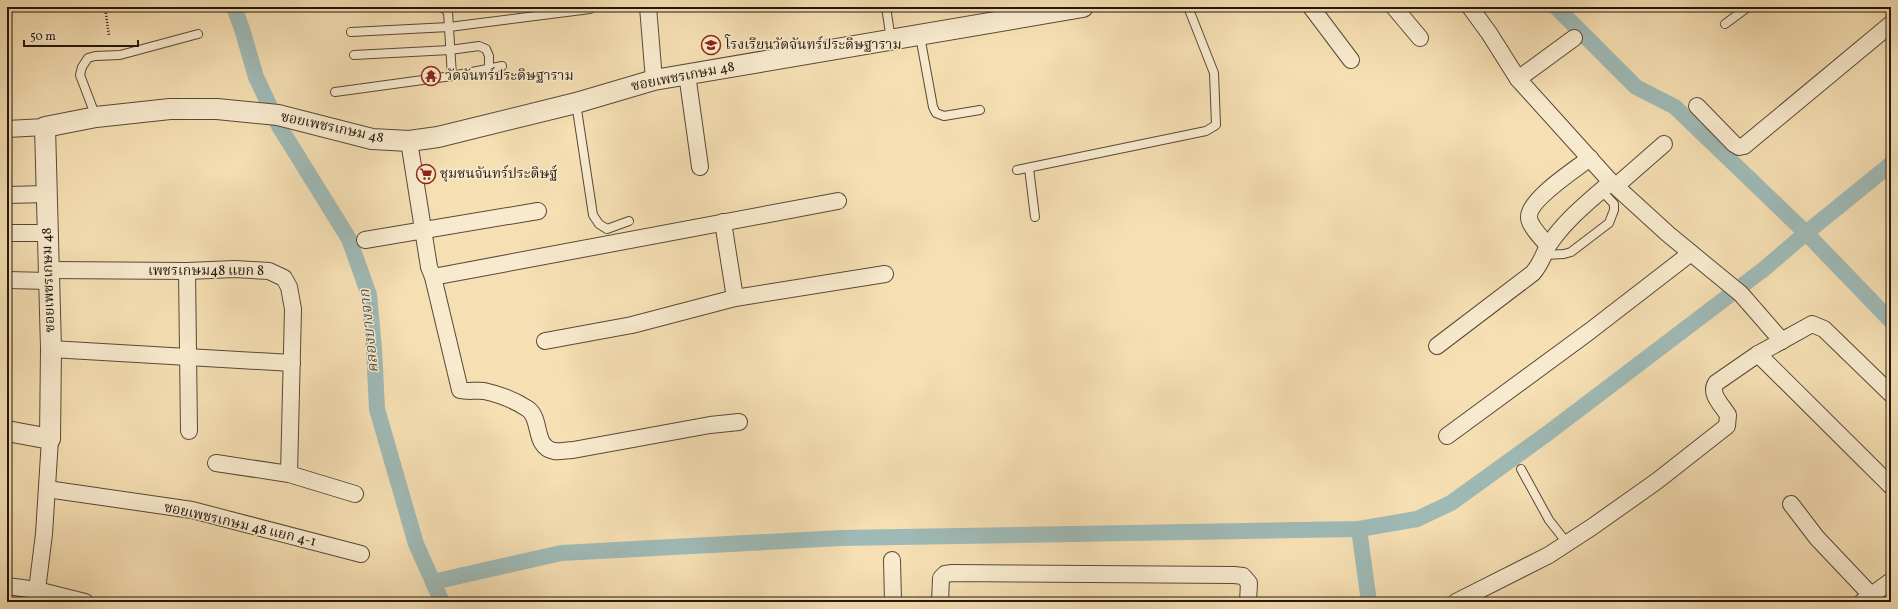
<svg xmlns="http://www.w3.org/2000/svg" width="1898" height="609" viewBox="0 0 1898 609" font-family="Vollkorn,'Noto Serif Thai',serif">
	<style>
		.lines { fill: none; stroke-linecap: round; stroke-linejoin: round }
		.canal { stroke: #9fbab6; stroke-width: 16 }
		.service-casing { stroke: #584937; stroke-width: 10 }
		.minor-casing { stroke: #584937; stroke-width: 18 }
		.tertiary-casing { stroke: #584937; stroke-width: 22 }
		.path { stroke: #24170e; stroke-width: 2.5; stroke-dasharray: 1 2; stroke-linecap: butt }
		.service { stroke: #f8eace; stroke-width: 8 }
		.minor { stroke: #f8eace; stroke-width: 16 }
		.tertiary { stroke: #f8eace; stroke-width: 20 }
		.labels { text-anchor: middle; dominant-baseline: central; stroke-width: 3; stroke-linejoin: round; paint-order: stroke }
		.poi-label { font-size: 14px; fill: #24170e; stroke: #f8eace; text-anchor: start }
		.street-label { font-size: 14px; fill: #24170e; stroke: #f8eace }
		.water-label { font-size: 15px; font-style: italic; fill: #4f5049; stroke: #f8eace }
	</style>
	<rect width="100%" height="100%" fill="#f5dfb3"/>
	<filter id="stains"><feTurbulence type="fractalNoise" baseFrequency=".005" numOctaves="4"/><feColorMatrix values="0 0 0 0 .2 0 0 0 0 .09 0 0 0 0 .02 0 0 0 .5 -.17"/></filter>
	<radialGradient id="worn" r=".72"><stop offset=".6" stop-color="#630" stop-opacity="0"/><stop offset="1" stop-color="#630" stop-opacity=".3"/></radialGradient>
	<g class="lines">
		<!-- canal -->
		<g class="canal">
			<polyline points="234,7 242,29 256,77 279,126 349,239 369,295 374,348 377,409 416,544 442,602"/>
			<polyline points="1556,7 1636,87 1675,107 1806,233 1891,321"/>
			<polyline points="1359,529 1369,602"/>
			<polyline points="433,582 561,553 841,538 1359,529 1417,519 1451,503 1548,433 1764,269 1806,233 1891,164"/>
		</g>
		<defs>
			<g id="service">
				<polyline points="442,7 448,12 452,76"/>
				<polyline points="886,7 891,40"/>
				<polyline points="1725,24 1748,7"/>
				<polyline points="351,32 449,27 590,9"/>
				<polyline points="920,36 933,107 936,113 944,116 980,110"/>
				<polyline points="354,55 450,50 479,46 486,49 489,56 489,69"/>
				<polyline points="335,92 452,76 502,66"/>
				<polyline points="576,103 593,215 599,224 607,229 629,221"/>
				<polyline points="96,117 80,75 82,67 88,58 95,56 120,55 198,34"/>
				<polyline points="1029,168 1035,217"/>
				<polyline points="1017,170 1206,131 1216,125 1214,73 1188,7"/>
				<polyline points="1544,255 1564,254 1571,252 1609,223 1614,210 1614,204 1601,190"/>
				<polyline points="1521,469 1549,520 1567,543"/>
			</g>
			<g id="minor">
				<polyline points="648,7 654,80"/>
				<polyline points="1311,7 1351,60"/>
				<polyline points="1394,7 1420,38"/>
				<polyline points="1470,7 1489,33 1518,79 1611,182 1668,234 1741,294 1782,341"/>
				<polyline points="687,74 700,167"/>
				<polyline points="1518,79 1574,38"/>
				<polyline points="1697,106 1734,144 1739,147 1744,146 1891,24"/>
				<polyline points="7,129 45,127"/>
				<path d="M 409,141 L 429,267 L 433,277 L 460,390 C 468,392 476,390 484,391 C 498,394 516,401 528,409 C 542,419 533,447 554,451 C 560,452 567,450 573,450 L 710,425 L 739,422"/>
				<polyline points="1616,186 1664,144"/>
				<polyline points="7,195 46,194"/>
				<polyline points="723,222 735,298"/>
				<polyline points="7,233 48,233"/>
				<polyline points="365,240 538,211"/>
				<path d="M 1548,246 C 1543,239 1530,227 1529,218 C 1527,200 1576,169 1590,158"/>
				<polyline points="49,270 187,271 235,269 269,271 284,278 289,287 293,309 289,474"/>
				<polyline points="187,271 189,431"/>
				<polyline points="433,277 838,201"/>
				<polyline points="7,280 49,281"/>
				<polyline points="545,341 632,325 735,298 885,274"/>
				<path d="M 1437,346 L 1533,273 C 1542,262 1542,257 1548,246 C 1564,221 1589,201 1611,182"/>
				<polyline points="51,349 292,363"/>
				<polyline points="1758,354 1891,486"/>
				<polyline points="1447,436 1590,331 1691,253"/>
				<polyline points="216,463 289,474 355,494"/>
				<polyline points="47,489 192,510 361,554"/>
				<polyline points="1791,504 1817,538 1871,595"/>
				<polyline points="892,560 893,602"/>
				<polyline points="7,586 37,590 85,602"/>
				<polyline points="37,590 44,534 50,439"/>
				<polyline points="940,602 941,578 945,574 952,573 1234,575 1243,576 1249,583 1248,602"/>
				<path d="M 1456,602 L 1549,555 L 1592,527 L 1657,481 L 1727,426 L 1728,415 C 1722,405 1709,394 1716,383 L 1758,354 L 1812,324 L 1824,329 L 1891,394"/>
				<polyline points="1862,602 1891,581"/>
			</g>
			<polyline id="tertiary" points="7,431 50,439 51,349 45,127 96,117 170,109 217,109 278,115 372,139 409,141 438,137 576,103 654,80 1083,7"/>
		</defs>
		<!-- service casing -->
		<use href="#service" class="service-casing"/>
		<!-- minor casing -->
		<use href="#minor" class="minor-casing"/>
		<!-- tertiary casing -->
		<use href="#tertiary" class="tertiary-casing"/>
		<!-- path -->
		<polyline class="path" points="105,7 109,36"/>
		<!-- service -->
		<use href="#service" class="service"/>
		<!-- minor -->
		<use href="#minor" class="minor"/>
		<!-- tertiary -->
		<use href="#tertiary" class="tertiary"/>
	</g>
	<!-- icons -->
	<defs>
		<symbol id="school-ring" viewBox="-11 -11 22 22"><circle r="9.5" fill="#f8eace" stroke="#8f2418" stroke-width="1.5"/><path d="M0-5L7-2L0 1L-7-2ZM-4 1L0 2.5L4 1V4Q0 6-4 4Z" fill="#8f2418"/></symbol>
		<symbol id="temple-ring" viewBox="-11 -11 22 22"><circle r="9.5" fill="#f8eace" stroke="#8f2418" stroke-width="1.5"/><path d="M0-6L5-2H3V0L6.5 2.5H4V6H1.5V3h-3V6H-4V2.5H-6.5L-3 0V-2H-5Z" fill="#8f2418"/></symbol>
		<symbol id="supermarket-ring" viewBox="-11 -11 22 22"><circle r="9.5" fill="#f8eace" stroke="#8f2418" stroke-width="1.5"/><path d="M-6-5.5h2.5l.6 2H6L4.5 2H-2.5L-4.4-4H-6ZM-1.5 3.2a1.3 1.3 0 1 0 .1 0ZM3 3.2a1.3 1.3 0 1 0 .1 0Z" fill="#8f2418"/></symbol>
	</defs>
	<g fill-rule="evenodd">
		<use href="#school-ring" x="700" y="34" width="22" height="22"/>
		<use href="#temple-ring" x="420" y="65" width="22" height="22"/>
		<use href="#supermarket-ring" x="415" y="163" width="22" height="22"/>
	</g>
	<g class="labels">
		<!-- poi labels -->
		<g class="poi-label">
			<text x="725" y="45">โรงเรียนวัดจันทร์ประดิษฐาราม</text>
			<text x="445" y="76">วัดจันทร์ประดิษฐาราม</text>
			<text x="440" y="174">ชุมชนจันทร์ประดิษฐ์</text>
		</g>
		<!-- street labels -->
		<g class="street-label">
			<text transform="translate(683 77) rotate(-11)">ซอยเพชรเกษม 48</text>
			<text transform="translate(332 128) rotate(12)">ซอยเพชรเกษม 48</text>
			<text x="206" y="271">เพชรเกษม48 แยก 8</text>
			<text transform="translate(49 280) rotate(-92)">ซอยเพชรเกษม 48</text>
			<text transform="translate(240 525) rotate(13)">ซอยเพชรเกษม 48 แยก 4-1</text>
		</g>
		<!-- water labels -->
		<g class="water-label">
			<text transform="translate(370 331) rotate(-96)">คลองบางจาก</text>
		</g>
	</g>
	<!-- margin -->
	<rect width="1898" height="609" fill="none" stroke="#f5dfb3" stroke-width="24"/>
	<rect x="8" y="8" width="1882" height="593" fill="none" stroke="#24170e" stroke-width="2"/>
	<rect x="12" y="12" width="1874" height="585" fill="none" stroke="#24170e"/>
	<!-- scale -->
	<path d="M24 40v6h114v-6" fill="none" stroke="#24170e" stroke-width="2"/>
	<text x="30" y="40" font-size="12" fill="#24170e" stroke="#f8eace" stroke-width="3" paint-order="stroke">50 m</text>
	<rect width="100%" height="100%" filter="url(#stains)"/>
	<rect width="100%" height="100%" fill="url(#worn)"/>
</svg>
